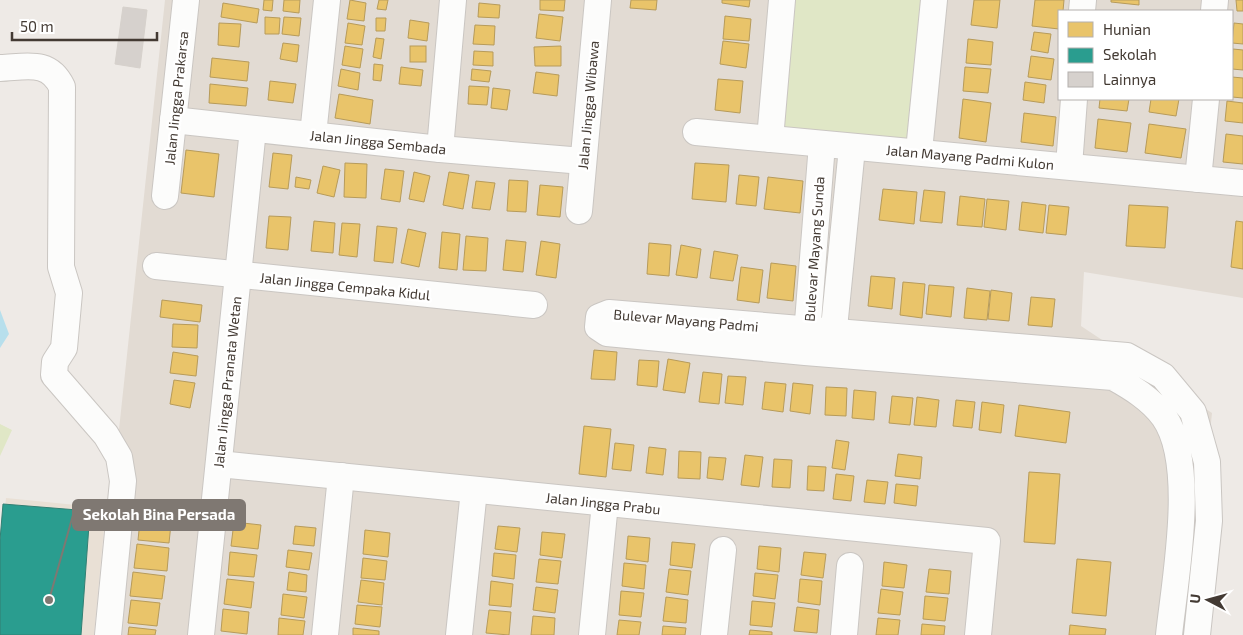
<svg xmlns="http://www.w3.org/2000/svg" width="1243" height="635" viewBox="0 0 1243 635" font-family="'Exo 2',sans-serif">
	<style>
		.residential { fill: #e2dbd3; fill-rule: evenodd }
		.education { fill: #e9e0d5 }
		.green { fill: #e0e7c6 }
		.water { fill: #b7dfec }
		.homes { fill: #e9c46a; stroke: #b79b5a }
		.schools { fill: #2a9d8f; stroke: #327f73 }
		.building { fill: #d6d1cd; stroke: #d6d1cc }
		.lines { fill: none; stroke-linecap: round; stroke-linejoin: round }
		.minor-casing { stroke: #cac6c2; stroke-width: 28 }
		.minor { stroke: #fcfcfb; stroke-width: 26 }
		.labels { text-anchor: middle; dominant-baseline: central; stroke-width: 5; stroke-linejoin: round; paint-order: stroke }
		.street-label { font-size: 14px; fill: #433a33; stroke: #fff }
		.leader { fill: none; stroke: #7f7872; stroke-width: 2 }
		.callout-dot { fill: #7f7872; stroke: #fff; stroke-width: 2 }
		.callout { fill: #7f7872; stroke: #7f7872; stroke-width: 2 }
		.callout-label { font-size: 15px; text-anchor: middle; font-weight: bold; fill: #fff }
	</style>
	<rect width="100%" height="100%" fill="#eeeae6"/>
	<!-- residential -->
	<path class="residential" d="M 165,0 L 1243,0 L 1243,298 L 1084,272 L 1081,326 L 1212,413 L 1189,635 L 97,635 ZM 1059,11 L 1232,11 L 1232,99 L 1059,99 Z"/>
	<!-- education -->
	<polygon class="education" points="6,498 106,508 94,635 0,635 0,564"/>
	<!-- green -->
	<g class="green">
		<polygon points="791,0 923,0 912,140 780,129"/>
		<polygon points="0,424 12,430 0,456"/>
	</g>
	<!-- water -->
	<polygon class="water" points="0,310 9,334 0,348"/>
	<!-- homes -->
	<g class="homes">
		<polygon points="264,0 273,0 272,11 263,10"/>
		<polygon points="284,0 300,0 299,13 283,11"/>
		<polygon points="350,0 366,3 364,21 347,19"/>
		<polygon points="379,0 388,0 386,10 377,9"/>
		<polygon points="540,0 565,0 564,11 540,10"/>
		<polygon points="631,0 657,0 656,10 630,8"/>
		<polygon points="722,0 750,0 749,7 722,3"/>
		<polygon points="974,0 1000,0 997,28 971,25"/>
		<polygon points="1035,0 1064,0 1063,11 1059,11 1059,29 1032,26"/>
		<polygon points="1111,0 1139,0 1139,5 1111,2"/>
		<polygon points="1236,0 1243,0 1243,11 1237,11"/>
		<polygon points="223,3 259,9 257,23 221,17"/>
		<polygon points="479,3 500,5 499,18 478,17"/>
		<polygon points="539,14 563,17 560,41 536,38"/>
		<polygon points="725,16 751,19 749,41 723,39"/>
		<polygon points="265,17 280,18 279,34 265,34"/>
		<polygon points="284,17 301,18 299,36 282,34"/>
		<polygon points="376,18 386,18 385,31 376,31"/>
		<polygon points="410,20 429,23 427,41 408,38"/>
		<polygon points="219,23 241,24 239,47 218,45"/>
		<polygon points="348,23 365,26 362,45 345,43"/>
		<polygon points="1234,23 1243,24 1243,44 1232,43"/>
		<polygon points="475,25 495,26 494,45 473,44"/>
		<polygon points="1034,32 1051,34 1048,53 1031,50"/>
		<polygon points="376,38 384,39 381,59 373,57"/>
		<polygon points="968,39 993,42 991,65 966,63"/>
		<polygon points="723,41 749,44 746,68 720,64"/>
		<polygon points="283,43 299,45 297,62 280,59"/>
		<polygon points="345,46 363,49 360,68 342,65"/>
		<rect x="410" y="46" width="16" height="16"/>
		<polygon points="561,46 561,66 535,66 534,47"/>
		<polygon points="1233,49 1243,50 1243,70 1232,69"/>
		<polygon points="474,51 493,52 493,66 473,65"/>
		<polygon points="1031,56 1054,59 1051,80 1028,77"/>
		<polygon points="212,58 249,62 247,81 210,77"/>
		<polygon points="374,64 383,65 381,81 373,80"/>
		<polygon points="401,67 423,70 421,86 399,84"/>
		<polygon points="965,67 991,69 988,93 963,91"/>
		<polygon points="341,69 360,73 358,90 338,86"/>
		<polygon points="472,69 491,71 489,82 471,80"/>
		<polygon points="536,72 559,75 557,96 533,93"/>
		<polygon points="1232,77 1243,78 1243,98 1232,97"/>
		<polygon points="718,79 743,81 740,113 715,110"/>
		<polygon points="270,81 296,84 293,103 268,100"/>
		<polygon points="1025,82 1046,85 1044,103 1023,100"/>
		<polygon points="210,84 248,88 246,106 209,103"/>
		<polygon points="469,86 489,87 487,105 468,104"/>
		<polygon points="493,88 510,90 507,110 491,108"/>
		<polygon points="339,94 373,100 370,124 335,118"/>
		<polygon points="963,99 991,103 986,142 959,138"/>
		<polygon points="1100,99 1129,99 1127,111 1099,108"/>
		<polygon points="1151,99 1179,99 1176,116 1149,112"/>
		<polygon points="1227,101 1243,103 1243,123 1225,121"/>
		<polygon points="1024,113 1056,117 1053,146 1021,142"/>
		<polygon points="1098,119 1131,123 1127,152 1095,148"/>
		<polygon points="1149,124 1186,129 1181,158 1145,153"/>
		<polygon points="1226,134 1243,136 1243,164 1223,162"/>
		<polygon points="186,150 219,154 214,197 181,193"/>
		<polygon points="273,153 292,155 288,189 269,187"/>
		<polygon points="345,163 367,164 366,198 344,197"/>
		<polygon points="695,163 729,165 726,202 692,199"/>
		<polygon points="323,166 340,170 334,197 317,193"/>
		<polygon points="385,169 404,171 400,202 381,199"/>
		<polygon points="414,172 430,176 424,202 409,199"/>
		<polygon points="449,172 469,175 463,209 443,205"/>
		<polygon points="739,175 759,177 756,206 736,204"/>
		<polygon points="296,177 311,180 309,189 295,187"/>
		<polygon points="768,177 803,181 800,213 764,209"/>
		<polygon points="509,180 528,181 526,212 507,211"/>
		<polygon points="476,181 495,183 490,210 472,208"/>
		<polygon points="540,185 563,187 560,217 537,215"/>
		<polygon points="883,189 917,192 914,224 879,220"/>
		<polygon points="924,190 945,192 942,223 920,221"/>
		<polygon points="960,196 985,199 982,227 957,225"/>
		<polygon points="987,199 1009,201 1006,230 984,227"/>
		<polygon points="1022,202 1046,205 1043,233 1019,230"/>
		<polygon points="1049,205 1069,207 1066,235 1046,233"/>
		<polygon points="1129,205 1168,207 1165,248 1126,246"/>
		<polygon points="269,216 291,217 288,250 266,248"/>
		<polygon points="314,221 335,223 333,253 311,251"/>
		<polygon points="1236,221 1243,222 1243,269 1231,267"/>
		<polygon points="342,223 360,224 357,257 339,255"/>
		<polygon points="377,226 397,228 393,263 374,261"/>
		<polygon points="408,229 426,233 419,267 401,263"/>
		<polygon points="442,232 460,234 457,270 439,268"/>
		<polygon points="466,236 488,238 486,271 463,270"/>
		<polygon points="506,240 526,242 523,272 503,270"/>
		<polygon points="541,241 560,244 556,278 536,275"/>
		<polygon points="649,243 671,245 669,276 647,274"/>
		<polygon points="681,245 701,249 697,278 676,275"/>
		<polygon points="714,251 738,255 733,281 710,278"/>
		<polygon points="771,263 796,266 793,301 767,298"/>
		<polygon points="741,267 763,270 759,303 737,300"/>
		<polygon points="871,276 895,278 892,309 868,306"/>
		<polygon points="903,282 925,284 922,318 900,315"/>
		<polygon points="929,285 954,287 951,317 926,314"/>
		<polygon points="967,288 990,291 987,320 964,318"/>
		<polygon points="991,290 1012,293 1009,321 988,319"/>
		<polygon points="1031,297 1055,299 1052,327 1028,325"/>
		<polygon points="162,300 202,305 200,322 160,317"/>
		<polygon points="173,324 198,325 197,348 172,347"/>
		<polygon points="594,350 617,352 615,380 591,379"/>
		<polygon points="173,352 198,356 196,376 170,373"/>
		<polygon points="668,359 690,363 685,393 663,390"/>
		<polygon points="639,360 659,361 657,387 637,385"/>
		<polygon points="703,372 722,374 719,404 699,402"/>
		<polygon points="728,376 746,377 743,405 725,403"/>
		<polygon points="174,380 195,383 190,408 170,404"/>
		<polygon points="765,382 786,384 783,412 762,409"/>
		<polygon points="793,383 813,385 810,414 790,411"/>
		<polygon points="826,387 847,388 846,416 825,415"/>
		<polygon points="854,390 876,392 874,420 852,418"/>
		<polygon points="892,396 913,398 910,425 889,423"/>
		<polygon points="917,397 939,400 936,427 914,425"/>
		<polygon points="956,400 975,402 972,428 953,426"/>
		<polygon points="982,402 1004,405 1001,433 979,430"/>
		<polygon points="1019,405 1070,412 1066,443 1015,436"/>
		<polygon points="584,426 611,429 606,477 579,474"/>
		<polygon points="836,440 849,442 845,470 832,468"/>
		<polygon points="615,443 634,445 631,471 612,469"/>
		<polygon points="649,447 666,449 663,475 646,473"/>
		<polygon points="679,451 701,452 700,479 678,478"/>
		<polygon points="898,454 922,457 920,479 895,476"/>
		<polygon points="745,455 763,457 759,487 741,485"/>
		<polygon points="709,457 726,458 723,480 707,478"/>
		<polygon points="774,459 792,460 790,488 772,487"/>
		<polygon points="808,466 826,467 824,491 807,490"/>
		<polygon points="1029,472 1060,474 1055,544 1024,542"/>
		<polygon points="836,474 854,476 851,501 833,499"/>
		<polygon points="867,480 888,482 885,504 864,502"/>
		<polygon points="896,484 918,486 916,506 894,503"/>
		<polygon points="141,511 172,514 169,543 138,540"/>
		<polygon points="234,522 261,525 258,549 231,546"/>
		<polygon points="295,526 316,528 314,546 293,544"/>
		<polygon points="498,526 520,528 517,552 495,549"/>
		<polygon points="365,530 390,533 388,557 363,554"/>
		<polygon points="542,532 565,534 562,558 540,555"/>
		<polygon points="628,536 650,538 648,562 626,559"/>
		<polygon points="672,542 695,544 692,568 670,565"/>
		<polygon points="137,544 169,548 167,571 134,568"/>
		<polygon points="759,546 781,548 779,572 757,569"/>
		<polygon points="288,550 312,553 309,570 286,567"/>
		<polygon points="230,552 257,555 254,577 228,575"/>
		<polygon points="804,552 826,554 823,578 801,575"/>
		<polygon points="494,553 516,555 514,579 492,576"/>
		<polygon points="363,558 387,561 385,580 361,578"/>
		<polygon points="539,559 561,561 558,584 536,582"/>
		<polygon points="1077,559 1111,562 1106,616 1072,613"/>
		<polygon points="884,562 907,565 904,588 882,586"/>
		<polygon points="624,563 646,565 644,589 622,586"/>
		<polygon points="669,569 691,571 688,595 666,592"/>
		<polygon points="929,569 951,571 949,594 926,592"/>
		<polygon points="133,572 165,576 162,599 130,596"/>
		<polygon points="289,572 307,575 306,592 287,590"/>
		<polygon points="755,573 778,575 775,599 753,596"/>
		<polygon points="227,579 254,582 251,608 224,604"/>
		<polygon points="800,579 822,581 820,605 798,602"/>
		<polygon points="361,580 384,583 382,605 358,602"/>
		<polygon points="491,581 513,584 511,607 489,605"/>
		<polygon points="536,587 558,590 555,613 533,610"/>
		<polygon points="881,589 903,592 900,615 878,613"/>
		<polygon points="621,591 644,593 641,617 619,615"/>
		<polygon points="283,594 307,597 304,618 281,615"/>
		<polygon points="925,596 948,598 945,621 923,619"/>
		<polygon points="666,597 688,600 686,623 663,621"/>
		<polygon points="131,600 160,603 157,626 128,623"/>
		<polygon points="752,601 775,603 772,627 750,625"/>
		<polygon points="357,605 382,607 380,627 355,624"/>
		<polygon points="797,607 819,610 817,633 794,631"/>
		<polygon points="223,609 249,612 247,634 221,631"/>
		<polygon points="489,610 511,612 509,635 486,633"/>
		<polygon points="533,616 555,618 554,635 531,635"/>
		<polygon points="279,618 305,621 303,635 278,635"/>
		<polygon points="878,618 900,620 898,635 876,635"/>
		<polygon points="619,620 641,622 639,635 617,635"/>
		<polygon points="922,624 945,626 944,635 921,635"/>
		<polygon points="1070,625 1106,629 1105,635 1069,635"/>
		<polygon points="663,626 686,628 685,635 662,635"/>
		<polygon points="129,627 156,630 155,635 128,635"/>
		<polygon points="353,628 379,631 379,635 353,635"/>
		<polygon points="750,630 772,632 772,635 749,635"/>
	</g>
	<!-- schools -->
	<polygon class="schools" points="3,504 90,511 81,635 0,635 0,540"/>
	<!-- building -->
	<polygon class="building" points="123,7 147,10 140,68 115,64"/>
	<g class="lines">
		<defs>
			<g id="minor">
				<polyline points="1082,11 1083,0"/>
				<polyline points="1214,11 1215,0"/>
				<path d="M 0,68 C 26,67 49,59 62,87 L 61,267 L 69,293 L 64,348 L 55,362 L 54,375 L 106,435 L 119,457 L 123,481 L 108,635"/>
				<polyline points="173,120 440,149 583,161"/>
				<polyline points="696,132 1243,183"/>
				<polyline points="313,135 327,0"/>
				<polyline points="770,139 782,0"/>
				<polyline points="440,149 453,0"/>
				<polyline points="919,151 934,0"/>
				<polyline points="1069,166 1074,99"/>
				<polyline points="1198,179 1206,99"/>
				<polyline points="165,196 186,0"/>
				<polyline points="579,211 598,0"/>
				<polyline points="156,266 534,305"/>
				<polyline points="806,347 822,144"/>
				<polyline points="832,348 852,148"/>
				<polyline points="219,464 987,541 978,635"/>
				<polyline points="201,635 253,129"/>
				<polyline points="325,635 341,476"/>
				<polyline points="459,635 474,490"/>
				<polyline points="592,635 605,503"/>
				<polyline points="714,635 723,550"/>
				<polyline points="844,635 850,566"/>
				<path d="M 1169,635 C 1175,578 1197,464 1164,417 C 1151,399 1131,387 1113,377 L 805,352 L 607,333 L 598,327 L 599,317 L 609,313 L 1127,356 L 1163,376 L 1193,412 L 1207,462 L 1209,521 L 1197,635"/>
			</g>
		</defs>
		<!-- minor casing -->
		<use href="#minor" class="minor-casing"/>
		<!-- minor -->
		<use href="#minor" class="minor"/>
	</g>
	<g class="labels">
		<!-- street labels -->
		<g class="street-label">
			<text transform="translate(176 98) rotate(-84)">Jalan Jingga Prakarsa</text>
			<text transform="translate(588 105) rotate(-85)">Jalan Jingga Wibawa</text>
			<text transform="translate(378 142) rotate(6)">Jalan Jingga Sembada</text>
			<text transform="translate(970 157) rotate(5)">Jalan Mayang Padmi Kulon</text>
			<text transform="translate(814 249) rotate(-86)">Bulevar Mayang Sunda</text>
			<text transform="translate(345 286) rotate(6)">Jalan Jingga Cempaka Kidul</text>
			<text transform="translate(686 320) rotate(5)">Bulevar Mayang Padmi</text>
			<text transform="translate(227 382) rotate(-84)">Jalan Jingga Pranata Wetan</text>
			<text transform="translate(603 503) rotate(6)">Jalan Jingga Prabu</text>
		</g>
	</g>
	<!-- callouts -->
	<path class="leader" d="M49 600L73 515"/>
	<circle class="callout-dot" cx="49" cy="600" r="5"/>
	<rect class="callout" x="73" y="500" width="172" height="30" rx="5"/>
	<g class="callout-label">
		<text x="159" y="520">Sekolah Bina Persada</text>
	</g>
	<!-- legend -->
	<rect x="1058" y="10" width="175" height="90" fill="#ffffff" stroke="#b4b0ad"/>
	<rect x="1068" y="22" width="25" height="15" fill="#e9c46a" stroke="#b4b0ad"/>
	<text x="1103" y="35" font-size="15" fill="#433a33">Hunian</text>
	<rect x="1068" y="48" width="25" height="15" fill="#2a9d8f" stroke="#b4b0ad"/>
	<text x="1103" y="60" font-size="15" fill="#433a33">Sekolah</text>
	<rect x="1068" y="72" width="25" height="15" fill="#d6d1cd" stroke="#b4b0ad"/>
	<text x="1103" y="85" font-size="15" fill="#433a33">Lainnya</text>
	<!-- north arrow -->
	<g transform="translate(1208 600) rotate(276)" stroke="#ffffff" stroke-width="4" paint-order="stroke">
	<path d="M0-4L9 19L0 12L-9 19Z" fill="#433a33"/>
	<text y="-8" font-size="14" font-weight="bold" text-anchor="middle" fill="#433a33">U</text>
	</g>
	<!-- scale -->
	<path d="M12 32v8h145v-8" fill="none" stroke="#433a33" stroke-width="2.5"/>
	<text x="20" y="32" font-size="15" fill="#433a33" stroke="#ffffff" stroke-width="4" paint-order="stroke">50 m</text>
</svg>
